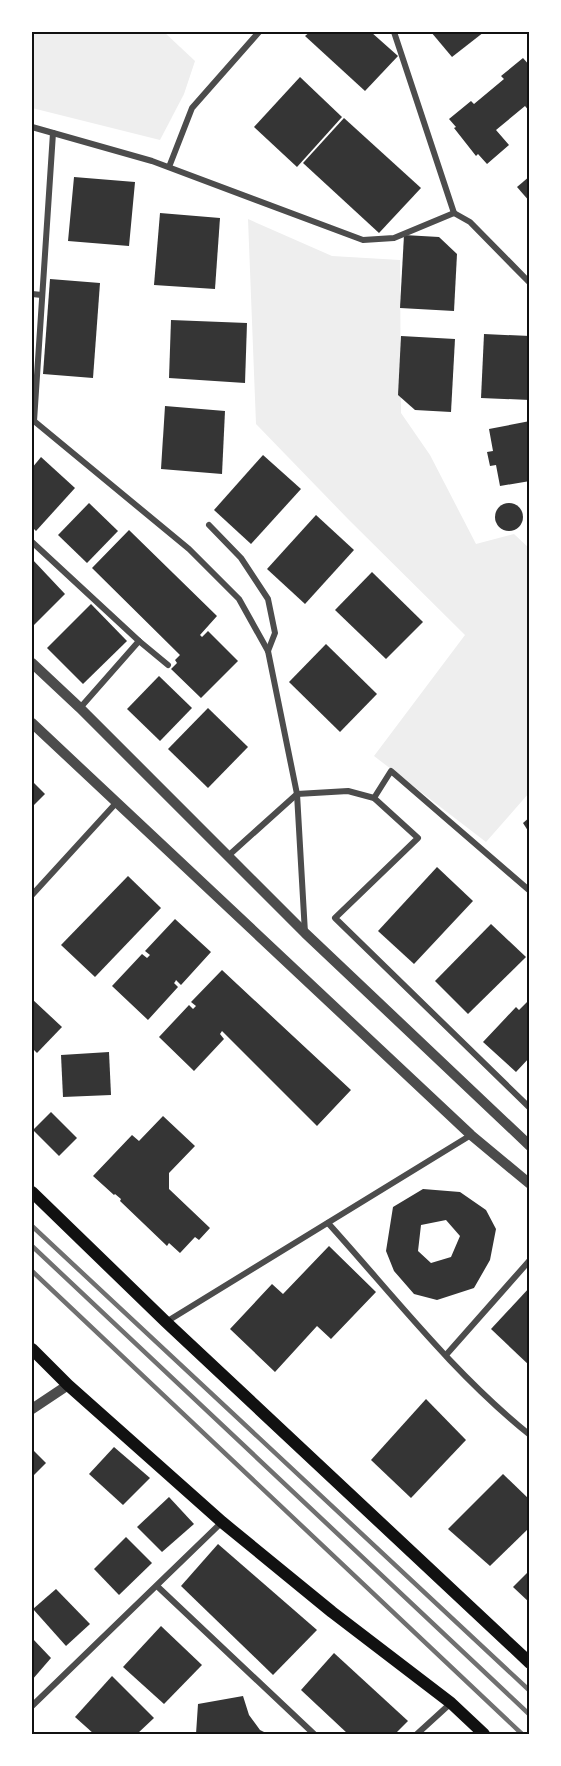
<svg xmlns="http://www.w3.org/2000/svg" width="561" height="1766" viewBox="0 0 561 1766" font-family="'PT Sans Narrow',sans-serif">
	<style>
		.green { fill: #eee }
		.building { fill: #353535; fill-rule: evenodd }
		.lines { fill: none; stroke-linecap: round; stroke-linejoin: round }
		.minor { stroke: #4c4c4c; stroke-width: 6 }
		.tertiary { stroke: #4c4c4c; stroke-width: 10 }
		.secondary { stroke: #111; stroke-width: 12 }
		.rail { stroke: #707070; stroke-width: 4.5 }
		.neatline { fill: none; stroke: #111; stroke-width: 2 }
	</style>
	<rect width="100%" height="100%" fill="#fff"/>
	<!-- green -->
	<g class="green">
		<polygon points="32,32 164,32 195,61 184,94 160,140 32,108"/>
		<polygon points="248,219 332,256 400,260 401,413 430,455 476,544 514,534 529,548 529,793 486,842 374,756 465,635 349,520 256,424"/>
	</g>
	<!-- building -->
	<g class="building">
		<polygon points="310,32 371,32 398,56 365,91 305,36"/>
		<polygon points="431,32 484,32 452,57"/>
		<polygon points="523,58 530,66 530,112 525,106 496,130 509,145 487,164 478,154 476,156 454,128 456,127 449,119 471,101 474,104 504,79 501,76"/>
		<polygon points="300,77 342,117 297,167 254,127"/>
		<polygon points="344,118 421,188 379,233 303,163"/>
		<polygon points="530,176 530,202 517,187"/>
		<polygon points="74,177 135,182 129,246 68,241"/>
		<polygon points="160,213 220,218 215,289 154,285"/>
		<polygon points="404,235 439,237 457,254 454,311 400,308"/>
		<polygon points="50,279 100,283 93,378 43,374"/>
		<polygon points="171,320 247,323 245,383 169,378"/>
		<polygon points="484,334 530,336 530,400 481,398"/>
		<polygon points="401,336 455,339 451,412 415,410 398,395"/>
		<polygon points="165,406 225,411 222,474 161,469"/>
		<polygon points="530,421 530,481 500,486 496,465 490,466 487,452 493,451 489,429"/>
		<polygon points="263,455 301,489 251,544 214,510"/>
		<polygon points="41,457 75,488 36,531 32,527 32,468"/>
		<polygon points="89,503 118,531 87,563 58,535"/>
		<circle cx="509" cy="517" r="14"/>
		<polygon points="316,515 354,550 305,604 267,569"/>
		<polygon points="129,530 217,616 200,635 202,637 208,631 238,661 201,698 171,669 177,663 175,660 180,655 92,568"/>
		<polygon points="32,559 65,594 32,627"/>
		<polygon points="372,572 423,622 386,659 335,610"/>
		<polygon points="91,604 127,641 83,684 47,648"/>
		<polygon points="326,644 377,694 340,732 289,682"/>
		<polygon points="159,676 192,708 160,741 127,709"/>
		<polygon points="208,708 248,747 208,788 168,749"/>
		<polygon points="32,781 45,794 32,807"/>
		<polygon points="530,817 530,834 523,823"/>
		<polygon points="437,867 473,901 414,964 378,931"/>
		<polygon points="128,876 161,908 95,977 61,945"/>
		<polygon points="175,919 211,952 181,985 176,980 175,982 174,983 178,987 148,1020 112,986 142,954 147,958 150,955 145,951"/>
		<polygon points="491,924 526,957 468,1014 435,981"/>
		<polygon points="222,970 351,1090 317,1126 222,1031 220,1034 224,1039 194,1071 159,1037 189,1005 193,1009 196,1006 191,1002"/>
		<polygon points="32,999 62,1027 37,1053 32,1048"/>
		<polygon points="530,999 530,1057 516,1072 483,1042 516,1007 519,1010"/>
		<polygon points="109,1052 111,1095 63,1097 61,1055"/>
		<polygon points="51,1112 77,1138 59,1156 33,1130"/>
		<polygon points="163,1116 195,1146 169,1173 169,1189 210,1228 199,1240 195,1237 180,1253 169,1243 167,1246 120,1201 121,1199 115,1194 114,1195 93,1176 132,1135 139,1141"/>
		<path d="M 423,1189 L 460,1192 L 486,1210 L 496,1229 L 490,1260 L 474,1288 L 437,1300 L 414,1294 L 394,1271 L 386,1251 L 393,1207 ZM 446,1220 L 460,1236 L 451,1257 L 431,1263 L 418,1251 L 421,1225 Z"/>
		<polygon points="329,1246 376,1292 331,1339 317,1326 275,1372 230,1329 272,1284 283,1294"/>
		<polygon points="530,1287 530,1366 491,1329"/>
		<polygon points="426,1399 466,1440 411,1498 371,1460"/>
		<polygon points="114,1447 150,1478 123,1505 89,1474"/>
		<polygon points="32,1449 46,1463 32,1477"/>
		<polygon points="503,1474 530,1500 530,1527 490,1566 448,1529"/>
		<polygon points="169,1497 194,1524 162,1552 137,1527"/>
		<polygon points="126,1537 152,1563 119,1595 94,1569"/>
		<polygon points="218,1544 317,1630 273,1675 181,1586"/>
		<polygon points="530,1570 530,1603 513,1587"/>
		<polygon points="56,1589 90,1624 66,1646 33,1609"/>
		<polygon points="161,1626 202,1665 164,1704 123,1667"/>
		<polygon points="32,1638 51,1658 32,1680"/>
		<polygon points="334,1653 408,1721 395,1734 348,1734 301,1690"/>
		<polygon points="112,1676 154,1718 137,1734 94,1734 75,1717"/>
		<polygon points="243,1696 249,1715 260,1730 268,1734 196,1734 198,1704"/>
	</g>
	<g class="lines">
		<!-- minor -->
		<g class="minor">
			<polyline points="394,32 454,213"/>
			<polyline points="32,127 152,161 363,240 394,238 454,213 470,222 530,283"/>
			<polyline points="53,133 34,421 189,549 239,599 268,651 297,794 305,933"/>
			<polyline points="169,167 192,108 259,32"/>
			<polyline points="32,294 42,295"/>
			<polyline points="209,525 241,558 268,599 275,633 268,651"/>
			<polyline points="32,542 139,641 168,665"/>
			<polyline points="80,708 139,641"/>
			<polyline points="374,798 391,771 530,891"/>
			<polyline points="228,856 297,794 348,791 374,798 418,838 335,918 530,1108"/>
			<polyline points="32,895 117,802"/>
			<path d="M 328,1223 C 393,1295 454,1374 530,1435"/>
			<polyline points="166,1322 471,1135"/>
			<polyline points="446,1355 530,1260"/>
			<polyline points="157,1586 314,1734"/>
			<polyline points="32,1706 222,1522"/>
			<polyline points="417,1734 451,1703"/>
		</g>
		<!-- tertiary -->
		<g class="tertiary">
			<polyline points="32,663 80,708 305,933 530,1146"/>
			<polyline points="32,723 471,1135 530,1184"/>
			<polyline points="32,1409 68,1385"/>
		</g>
		<!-- secondary -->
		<g class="secondary">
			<polyline points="32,1192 166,1322 530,1663"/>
			<polyline points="32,1349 68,1385 222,1522 332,1612 451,1703 484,1734"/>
		</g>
		<!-- rail -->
		<g class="rail">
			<polyline points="32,1226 530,1691"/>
			<polyline points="32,1246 530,1715"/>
			<polyline points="32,1271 522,1734"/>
		</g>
	</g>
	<!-- border -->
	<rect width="561" height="1766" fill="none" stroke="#ffffff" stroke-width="66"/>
	<rect x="33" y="33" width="495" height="1700" class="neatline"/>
</svg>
